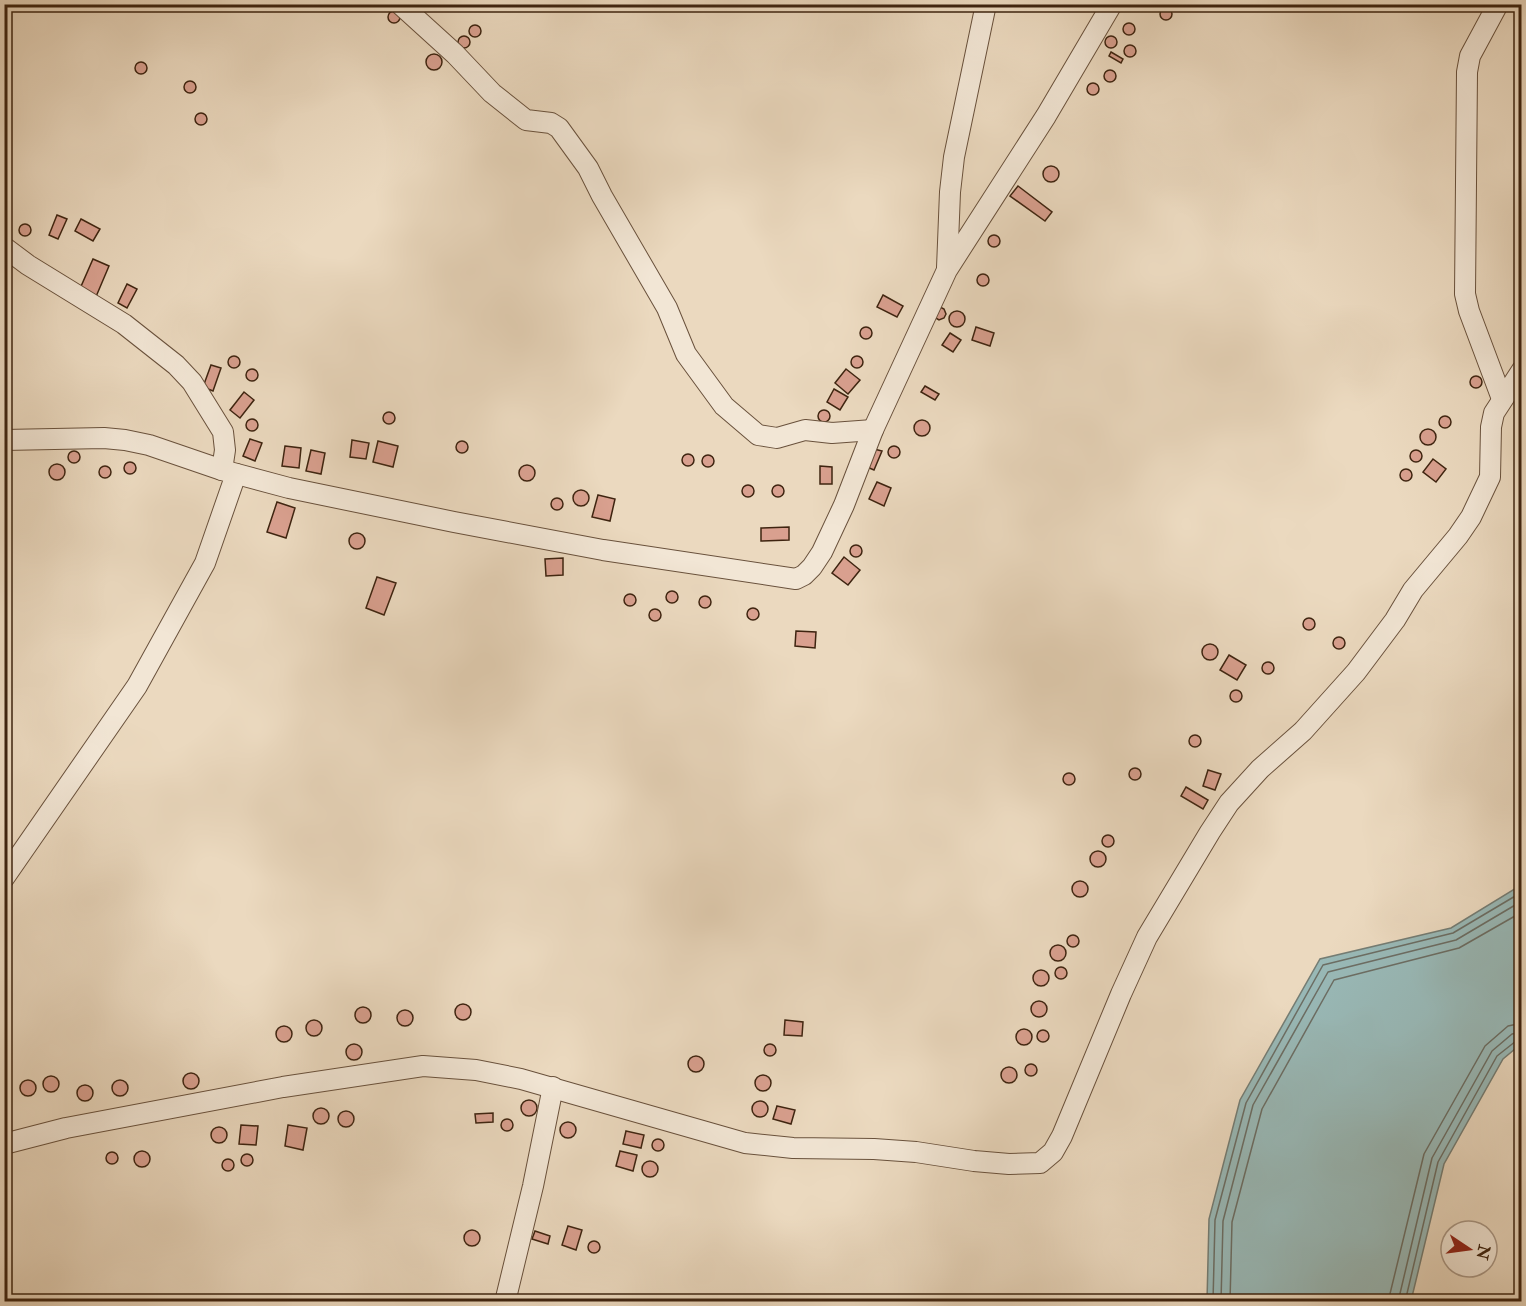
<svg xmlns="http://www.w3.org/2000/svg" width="1526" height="1306" viewBox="0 0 1526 1306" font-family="'IM FELL Double Pica',serif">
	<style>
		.water { fill: #99b9b7; stroke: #757d74; stroke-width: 1.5 }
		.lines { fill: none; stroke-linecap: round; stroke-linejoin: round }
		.shore { stroke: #6c6e64; stroke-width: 1.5 }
		.building { fill: #d9a08f; stroke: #3e2410; stroke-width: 1.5 }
		.minor-casing { stroke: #69513c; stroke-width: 22 }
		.minor { stroke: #f2e6d5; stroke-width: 20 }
	</style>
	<rect width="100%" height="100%" fill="#ebd9bf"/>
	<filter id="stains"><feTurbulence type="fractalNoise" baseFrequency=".00333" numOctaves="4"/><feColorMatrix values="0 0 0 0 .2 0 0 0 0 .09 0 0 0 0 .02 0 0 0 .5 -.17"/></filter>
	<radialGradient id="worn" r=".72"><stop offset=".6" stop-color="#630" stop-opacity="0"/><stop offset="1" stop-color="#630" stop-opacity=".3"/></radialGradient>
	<!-- water -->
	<polygon class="water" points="1521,885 1521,1044 1503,1059 1444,1164 1411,1301 1207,1301 1209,1219 1240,1100 1320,959 1451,928"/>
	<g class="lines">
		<!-- shore -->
		<g class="shore">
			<polyline points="1213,1302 1215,1220 1246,1103 1323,965 1453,933 1522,892"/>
			<polyline points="1221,1302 1223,1221 1253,1105 1328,972 1456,940 1522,901"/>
			<polyline points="1230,1302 1232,1222 1262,1109 1334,980 1459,948 1522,912"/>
			<polyline points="1388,1302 1424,1154 1485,1046 1508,1026 1522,1023"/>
			<polyline points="1398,1302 1432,1158 1492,1051 1512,1034 1522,1032"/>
			<polyline points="1405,1302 1438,1162 1497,1056 1516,1041 1522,1040"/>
		</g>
	</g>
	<!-- building -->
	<g class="building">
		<circle cx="1166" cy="14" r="6"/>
		<circle cx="394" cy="17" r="6"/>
		<circle cx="1129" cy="29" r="6"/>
		<circle cx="475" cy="31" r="6"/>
		<circle cx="1111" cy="42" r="6"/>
		<circle cx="464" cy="42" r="6"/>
		<circle cx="1130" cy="51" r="6"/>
		<polygon points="1111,52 1123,59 1121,63 1109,56"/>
		<circle cx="434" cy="62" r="8"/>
		<circle cx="141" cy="68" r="6"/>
		<circle cx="1110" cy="76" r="6"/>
		<circle cx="190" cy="87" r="6"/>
		<circle cx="1093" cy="89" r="6"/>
		<circle cx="201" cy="119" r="6"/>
		<circle cx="1051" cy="174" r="8"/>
		<polygon points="1018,186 1052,212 1045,221 1010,196"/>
		<polygon points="57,215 67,219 58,239 49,235"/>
		<polygon points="81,219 100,229 93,241 75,231"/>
		<circle cx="25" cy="230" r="6"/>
		<circle cx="994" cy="241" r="6"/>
		<polygon points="93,259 109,266 95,299 79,291"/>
		<circle cx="983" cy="280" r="6"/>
		<polygon points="127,284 137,289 127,308 118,303"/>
		<polygon points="883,295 903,306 897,317 877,307"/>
		<polygon points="940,307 944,309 946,314 944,318 939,320 934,317"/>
		<circle cx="957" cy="319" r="8"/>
		<circle cx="866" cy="333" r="6"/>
		<polygon points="976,327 994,333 990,346 972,340"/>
		<polygon points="950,333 961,340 953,352 942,345"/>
		<circle cx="857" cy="362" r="6"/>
		<circle cx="234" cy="362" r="6"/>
		<polygon points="211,365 221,368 213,391 203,387"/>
		<circle cx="252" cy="375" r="6"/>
		<polygon points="846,369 860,380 848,394 835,383"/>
		<circle cx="1476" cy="382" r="6"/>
		<polygon points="925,386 939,394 935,400 921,392"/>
		<polygon points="834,389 848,397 840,410 827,402"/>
		<polygon points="244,392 254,400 240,418 230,410"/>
		<circle cx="824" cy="416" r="6"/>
		<circle cx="389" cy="418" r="6"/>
		<circle cx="1445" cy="422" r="6"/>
		<circle cx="252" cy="425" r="6"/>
		<circle cx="922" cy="428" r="8"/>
		<circle cx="1428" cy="437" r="8"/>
		<polygon points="250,439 262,443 255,461 243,456"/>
		<polygon points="352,440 369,443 366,459 350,457"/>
		<circle cx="462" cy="447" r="6"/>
		<polygon points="378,441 398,446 393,467 373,462"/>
		<circle cx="894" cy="452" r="6"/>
		<polygon points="285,446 301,448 299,468 282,466"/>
		<polygon points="874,449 882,451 874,470 867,467"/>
		<polygon points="311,450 325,453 321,474 306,471"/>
		<circle cx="1416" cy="456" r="6"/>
		<circle cx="74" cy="457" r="6"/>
		<circle cx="688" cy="460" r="6"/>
		<circle cx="708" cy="461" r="6"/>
		<polygon points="1433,459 1446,469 1436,482 1423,472"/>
		<circle cx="130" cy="468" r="6"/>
		<circle cx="57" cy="472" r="8"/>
		<circle cx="527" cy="473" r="8"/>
		<circle cx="105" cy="472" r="6"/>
		<polygon points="820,466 832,467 832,484 820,484"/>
		<circle cx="1406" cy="475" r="6"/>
		<polygon points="877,482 891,488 884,506 869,499"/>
		<circle cx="778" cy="491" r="6"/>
		<circle cx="748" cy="491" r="6"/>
		<circle cx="581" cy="498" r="8"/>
		<polygon points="598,495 615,499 610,521 592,517"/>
		<circle cx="557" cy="504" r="6"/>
		<polygon points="277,502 295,508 286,538 267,532"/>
		<polygon points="789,527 789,540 761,541 761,528"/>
		<circle cx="357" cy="541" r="8"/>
		<circle cx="856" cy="551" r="6"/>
		<polygon points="844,557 860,570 848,585 832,573"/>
		<polygon points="563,558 563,575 546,576 545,559"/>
		<polygon points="377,577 396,583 384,615 366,608"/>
		<circle cx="672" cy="597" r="6"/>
		<circle cx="630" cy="600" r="6"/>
		<circle cx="705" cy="602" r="6"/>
		<circle cx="753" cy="614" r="6"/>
		<circle cx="655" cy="615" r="6"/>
		<circle cx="1309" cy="624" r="6"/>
		<polygon points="796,631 816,632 815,648 795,646"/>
		<circle cx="1339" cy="643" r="6"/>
		<circle cx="1210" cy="652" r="8"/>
		<polygon points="1229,655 1246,665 1237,680 1220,670"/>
		<circle cx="1268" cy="668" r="6"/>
		<circle cx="1236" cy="696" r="6"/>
		<circle cx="1195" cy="741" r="6"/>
		<circle cx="1135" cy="774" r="6"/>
		<polygon points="1208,770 1221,774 1215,790 1203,786"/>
		<circle cx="1069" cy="779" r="6"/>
		<polygon points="1186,787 1208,800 1203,809 1181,796"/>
		<circle cx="1108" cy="841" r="6"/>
		<circle cx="1098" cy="859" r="8"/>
		<circle cx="1080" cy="889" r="8"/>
		<circle cx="1073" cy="941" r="6"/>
		<circle cx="1058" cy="953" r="8"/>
		<circle cx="1061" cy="973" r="6"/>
		<circle cx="1041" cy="978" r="8"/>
		<circle cx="1039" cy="1009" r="8"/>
		<circle cx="463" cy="1012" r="8"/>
		<circle cx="363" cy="1015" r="8"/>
		<circle cx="405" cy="1018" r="8"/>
		<polygon points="785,1020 803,1022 802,1036 784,1035"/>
		<circle cx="314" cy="1028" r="8"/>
		<circle cx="284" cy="1034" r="8"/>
		<circle cx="1024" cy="1037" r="8"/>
		<circle cx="1043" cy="1036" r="6"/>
		<circle cx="770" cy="1050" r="6"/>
		<circle cx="354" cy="1052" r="8"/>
		<circle cx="696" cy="1064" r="8"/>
		<circle cx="1031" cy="1070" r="6"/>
		<circle cx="1009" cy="1075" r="8"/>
		<circle cx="191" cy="1081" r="8"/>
		<circle cx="763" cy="1083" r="8"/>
		<circle cx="51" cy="1084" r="8"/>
		<circle cx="28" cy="1088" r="8"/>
		<circle cx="120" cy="1088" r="8"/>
		<circle cx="85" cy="1093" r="8"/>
		<circle cx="529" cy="1108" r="8"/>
		<circle cx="760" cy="1109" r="8"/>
		<polygon points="777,1106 795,1110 791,1124 773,1119"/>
		<circle cx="321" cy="1116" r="8"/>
		<circle cx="346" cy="1119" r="8"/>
		<polygon points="493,1113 493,1122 476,1123 475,1114"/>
		<circle cx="507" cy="1125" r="6"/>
		<circle cx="568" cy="1130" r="8"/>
		<polygon points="241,1125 258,1126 256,1145 239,1144"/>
		<polygon points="288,1125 307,1128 303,1150 285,1146"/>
		<circle cx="219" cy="1135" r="8"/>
		<polygon points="626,1131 644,1135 641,1148 623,1144"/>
		<circle cx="658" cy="1145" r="6"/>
		<polygon points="620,1151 637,1155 633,1171 616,1166"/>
		<circle cx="142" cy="1159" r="8"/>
		<circle cx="112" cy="1158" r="6"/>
		<circle cx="247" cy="1160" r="6"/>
		<circle cx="228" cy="1165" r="6"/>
		<circle cx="650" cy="1169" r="8"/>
		<polygon points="568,1226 582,1230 576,1250 562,1245"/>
		<circle cx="472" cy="1238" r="8"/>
		<polygon points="535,1231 550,1236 548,1244 532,1239"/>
		<circle cx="594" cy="1247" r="6"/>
	</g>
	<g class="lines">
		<defs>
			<g id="minor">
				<polyline points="400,4 455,54 492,93 526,120 551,123 559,128 588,168 602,196 667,308 686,354 724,406 758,435 777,438 805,430 832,433 873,430"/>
				<polyline points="1498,4 1470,56 1467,72 1465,294 1469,311 1502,399"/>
				<polyline points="4,247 28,265 124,324 176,365 192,382 223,432 225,450 222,470"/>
				<polyline points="947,268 950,192 954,157 986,4"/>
				<polyline points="4,440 104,438 125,440 149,445 222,470 289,488 454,522 603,550 796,579 804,575 812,567 822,552 844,505 873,430 947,270 1046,116 1112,4"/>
				<polyline points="4,878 137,686 205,563 236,474"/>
				<polyline points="4,1144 66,1128 283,1087 423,1066 476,1070 521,1079 745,1143 793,1148 874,1149 916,1152 974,1161 1009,1164 1040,1163 1053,1152 1062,1136 1121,994 1147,937 1210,832 1229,803 1260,769 1303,731 1356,672 1395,620 1413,590 1458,536 1471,517 1490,477 1491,427 1494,413 1522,370"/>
				<polyline points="505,1302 533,1186 553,1087"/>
			</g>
		</defs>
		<!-- minor casing -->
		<use href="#minor" class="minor-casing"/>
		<!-- minor -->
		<use href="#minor" class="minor"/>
	</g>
	<!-- margin -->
	<rect width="1526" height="1306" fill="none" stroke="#ebd9bf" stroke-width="24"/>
	<rect x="6" y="6" width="1514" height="1294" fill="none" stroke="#3e2410" stroke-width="3"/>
	<rect x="12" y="12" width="1502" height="1282" fill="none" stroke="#3e2410" stroke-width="1.5"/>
	<!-- north arrow -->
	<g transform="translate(1469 1249) rotate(103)"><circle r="28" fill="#f2e6d5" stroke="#aa9886" stroke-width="1.5"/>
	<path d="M0-4.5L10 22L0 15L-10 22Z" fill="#8f2418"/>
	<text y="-9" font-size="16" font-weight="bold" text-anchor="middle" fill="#3e2410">N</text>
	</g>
	<rect width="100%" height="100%" filter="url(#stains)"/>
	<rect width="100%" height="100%" fill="url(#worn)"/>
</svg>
